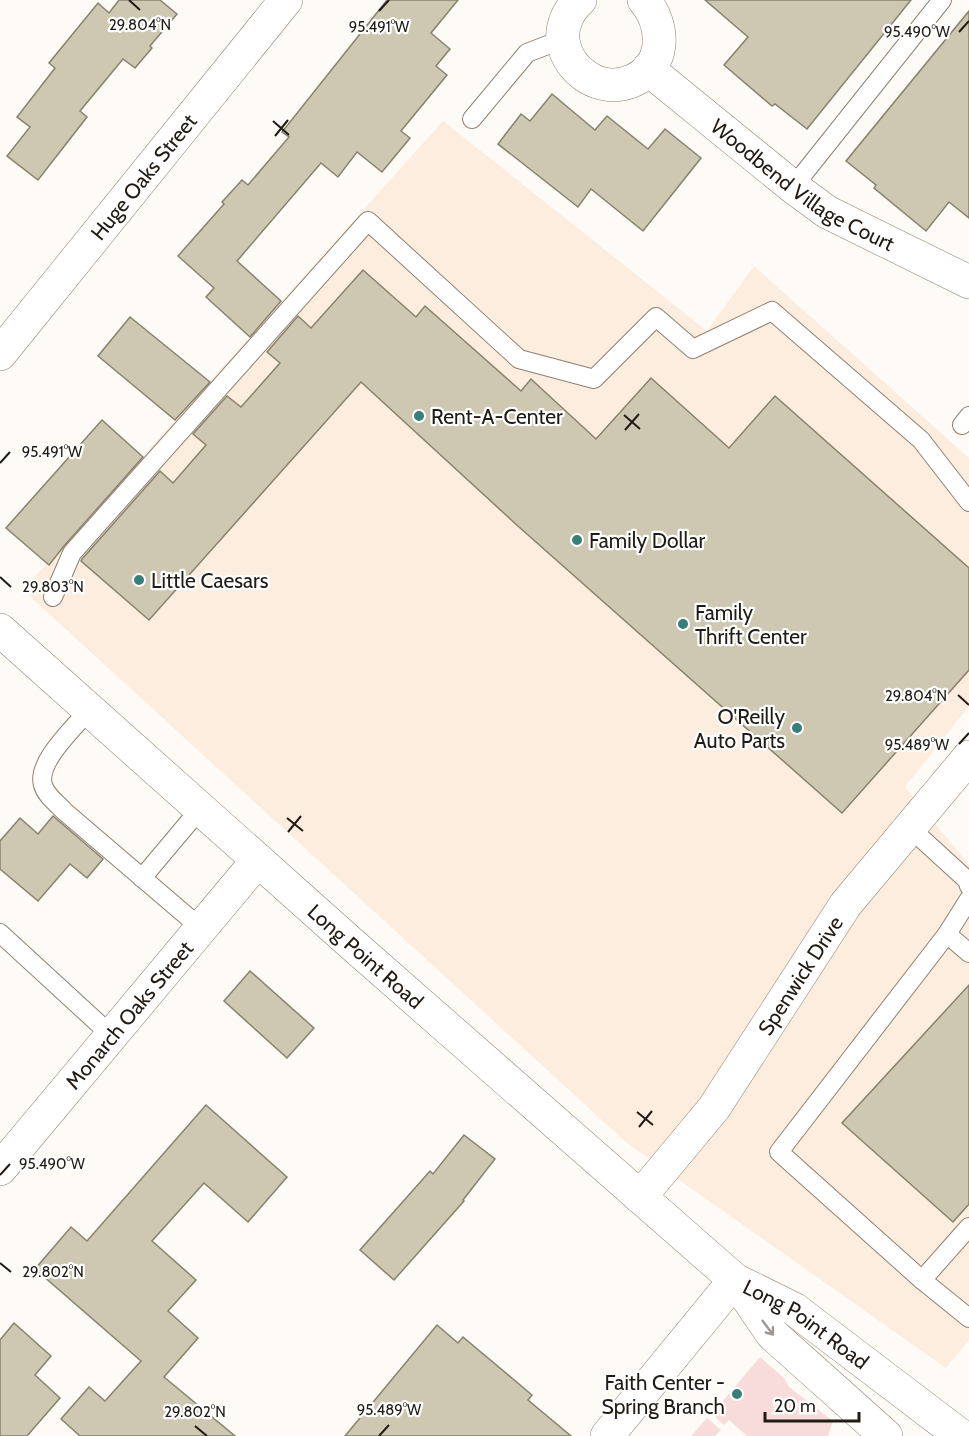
<svg xmlns="http://www.w3.org/2000/svg" width="969" height="1436" viewBox="0 0 969 1436" font-family="Cabin,sans-serif">
	<style>
		.built { fill: #fceddf }
		.green { fill: #f8dcdc }
		.building { fill: #cec7b1; stroke: #88826d; stroke-width: 1.5 }
		.lines { fill: none; stroke-linecap: round; stroke-linejoin: round }
		.lane-casing { stroke: #908070; stroke-width: 20 }
		.street-casing { stroke: #908070; stroke-width: 34 }
		.secondary-casing { stroke: #908070; stroke-width: 34 }
		.lane { stroke: #fff; stroke-width: 18 }
		.street { stroke: #fff; stroke-width: 33 }
		.secondary { stroke: #fff; stroke-width: 33 }
		.oneway { stroke: #9c9896 }
		.ticks { fill: none; stroke: #221b15; stroke-width: 2 }
		.poi-dot { fill: #377f7b; stroke: #fff; stroke-width: 2 }
		.labels { text-anchor: middle; dominant-baseline: central; stroke-width: 4.5; stroke-linejoin: round; paint-order: stroke }
		.street-label { font-size: 21px; fill: #221b15; stroke: #fff }
		.poi-label { font-size: 21px; fill: #221b15; stroke: #fff; text-anchor: start }
		.ticks-label { font-size: 15px; text-anchor: middle; fill: #221b15; stroke: #fff; stroke-width: 4.5; stroke-linejoin: round; paint-order: stroke }
	</style>
	<rect width="100%" height="100%" fill="#fefaf6"/>
	<!-- built -->
	<polygon class="built" points="443,121 707,331 754,266 969,458 969,706 905,787 969,865 969,1340 946,1368 627,1143 23,590"/>
	<!-- green -->
	<g class="green">
		<polygon points="760,1357 784,1378 789,1387 833,1421 828,1436 747,1436 729,1420 724,1425 712,1414"/>
		<polygon points="707,1418 721,1430 715,1436 691,1436"/>
	</g>
	<!-- building -->
	<g class="building">
		<polygon points="119,0 160,0 177,14 150,46 152,48 135,68 123,59 80,111 87,117 38,180 7,156 30,127 17,117 55,68 49,63 98,3 109,13"/>
		<polygon points="387,0 458,0 431,33 450,49 436,66 447,75 401,131 410,138 382,172 357,152 338,177 321,163 237,261 281,301 250,337 206,297 214,288 178,256 224,204 222,202 242,180 248,185 289,137 282,132"/>
		<polygon points="705,0 911,0 807,129 775,104 772,106 724,65 748,37"/>
		<polygon points="969,11 969,218 949,202 926,231 874,188 876,185 846,161"/>
		<polygon points="552,94 595,130 607,116 648,149 665,129 701,158 643,231 591,189 578,207 498,144 521,114 530,121"/>
		<polygon points="363,270 416,317 425,306 521,391 531,379 596,439 651,378 729,448 775,396 969,568 969,670 842,813 519,527 361,382 149,620 81,561 82,559 160,471 173,483 206,445 193,434 227,396 241,407 280,363 267,352 298,316 311,328"/>
		<polygon points="130,317 210,382 175,420 98,356"/>
		<polygon points="102,420 143,457 64,546 49,565 6,528"/>
		<polygon points="53,816 103,859 87,878 70,864 38,901 0,869 0,841 20,818 38,834"/>
		<polygon points="250,971 314,1028 287,1058 224,1001"/>
		<polygon points="969,985 969,1204 953,1222 842,1123"/>
		<polygon points="206,1105 287,1177 248,1222 204,1183 152,1241 196,1280 168,1311 198,1338 164,1377 235,1436 80,1436 61,1419 89,1387 105,1401 141,1361 35,1269 71,1227 87,1241"/>
		<polygon points="464,1135 495,1159 463,1200 464,1201 394,1280 360,1250 430,1171 433,1174"/>
		<polygon points="14,1323 51,1356 35,1375 60,1398 27,1436 0,1436 0,1340"/>
		<polygon points="437,1325 458,1343 463,1337 532,1395 528,1400 571,1436 345,1436"/>
	</g>
	<g class="lines">
		<defs>
			<g id="lane">
				<polyline points="472,119 527,53 563,39"/>
				<polyline points="793,187 942,0"/>
				<polyline points="962,425 969,416"/>
				<polyline points="53,597 72,553 368,221 519,359 594,379 656,317 693,349 772,311 921,440 969,502"/>
				<path d="M 89,710 C 75,727 36,762 43,785 C 46,796 57,803 64,811 L 202,929"/>
				<polyline points="910,828 967,880 969,886"/>
				<polyline points="142,878 200,809"/>
				<polyline points="969,899 947,934 779,1152 922,1280 969,1318"/>
				<polyline points="0,933 112,1036"/>
				<polyline points="947,934 969,953"/>
				<polyline points="922,1280 969,1227"/>
			</g>
			<g id="street">
				<path d="M 580,0 C 569,9 561,26 563,41 C 568,72 601,94 632,81 C 667,66 665,25 644,0"/>
				<path id="s1" d="M 648,69 L 793,187 L 827,212 L 969,282"/>
				<path id="s2" d="M 0,1169 L 258,860"/>
				<polyline points="607,1436 735,1280"/>
			</g>
			<g id="secondary">
				<path id="s3" d="M 0,354 L 286,0"/>
				<path id="s4" d="M 0,630 L 353,945 L 735,1280 L 794,1309 L 961,1436"/>
				<path id="s5" d="M 640,1197 L 714,1108 L 846,904 L 969,757"/>
				<polyline points="736,1281 772,1334 886,1436"/>
			</g>
		</defs>
		<!-- lane casing -->
		<use href="#lane" class="lane-casing"/>
		<!-- street casing -->
		<use href="#street" class="street-casing"/>
		<!-- secondary casing -->
		<use href="#secondary" class="secondary-casing"/>
		<!-- lane -->
		<use href="#lane" class="lane"/>
		<!-- street -->
		<use href="#street" class="street"/>
		<!-- secondary -->
		<use href="#secondary" class="secondary"/>
	</g>
	<!-- one-way arrows -->
	<defs><path id="oneway-shaft" d="M-6 0H5M1.5-3L5.5 0L1.5 3" fill="none" stroke-width="1.6" stroke-linecap="round" stroke-linejoin="round" transform="scale(1.5)"/></defs>
	<use class="oneway" href="#oneway-shaft" transform="translate(768 1328) rotate(53)"/>
	<!-- ticks -->
	<path class="ticks" d="M 129,0 L 140,10M 379,11 L 389,0M 959,32 L 969,21M 273,121 L 289,135M 275,136 L 288,120M 624,415 L 640,429M 625,430 L 639,414M 0,463 L 10,452M 0,577 L 11,587M 958,695 L 969,705M 959,744 L 969,733M 287,818 L 303,831M 288,832 L 301,816M 637,1112 L 653,1125M 639,1127 L 652,1111M 0,1175 L 10,1164M 0,1263 L 11,1272M 195,1426 L 207,1436M 379,1436 L 389,1425"/>
	<!-- markers -->
	<g class="poi-dot">
		<circle cx="419" cy="416" r="6"/>
		<circle cx="577" cy="540" r="6"/>
		<circle cx="139" cy="580" r="6"/>
		<circle cx="683" cy="624" r="6"/>
		<circle cx="797" cy="728" r="6"/>
		<circle cx="737" cy="1394" r="6"/>
	</g>
	<g class="labels">
		<!-- street labels -->
		<g class="street-label">
			<text stroke="none"><textPath href="#s3" startOffset="228">Huge Oaks Street</textPath></text>
			<text stroke="none"><textPath href="#s1" startOffset="194">Woodbend Village Court</textPath></text>
			<text stroke="none"><textPath href="#s4" startOffset="490">Long Point Road</textPath></text>
			<text stroke="none"><textPath href="#s5" startOffset="274">Spenwick Drive</textPath></text>
			<text stroke="none"><textPath href="#s2" startOffset="201">Monarch Oaks Street</textPath></text>
			<text stroke="none"><textPath href="#s4" startOffset="1065">Long Point Road</textPath></text>
		</g>
		<!-- poi labels -->
		<g class="poi-label">
			<text x="431" y="416">Rent-A-Center</text>
			<text x="589" y="540">Family Dollar</text>
			<text x="151" y="580">Little Caesars</text>
			<text x="695" y="612">Family<tspan x="695" dy="24">Thrift Center</tspan></text>
			<text x="785" y="716" text-anchor="end">O'Reilly<tspan x="785" dy="24">Auto Parts</tspan></text>
			<text x="725" y="1382" text-anchor="end">Faith Center -<tspan x="725" dy="24">Spring Branch</tspan></text>
		</g>
	</g>
	<g class="ticks-label">
		<text x="140" y="30">29.804°N</text>
		<text x="379" y="32">95.491°W</text>
		<text x="917" y="37">95.490°W</text>
		<text x="52" y="457">95.491°W</text>
		<text x="53" y="592">29.803°N</text>
		<text x="916" y="701">29.804°N</text>
		<text x="917" y="750">95.489°W</text>
		<text x="52" y="1169">95.490°W</text>
		<text x="53" y="1277">29.802°N</text>
		<text x="389" y="1415">95.489°W</text>
		<text x="195" y="1417">29.802°N</text>
	</g>
	<!-- scale -->
	<path d="M765 1412v9h94v-9" fill="none" stroke="#221b15" stroke-width="3"/>
	<text x="774" y="1412" font-size="18" fill="#221b15" stroke="#ffffff" stroke-width="4.5" paint-order="stroke">20 m</text>
</svg>
